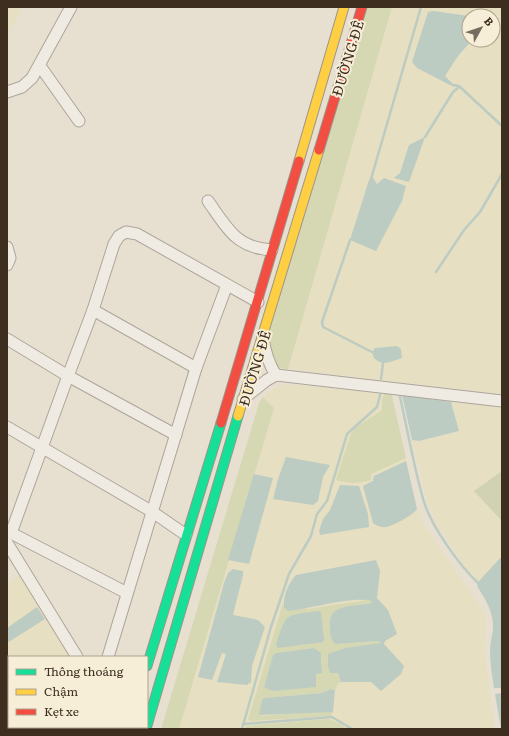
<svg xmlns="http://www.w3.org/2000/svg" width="509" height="736" viewBox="0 0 509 736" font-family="Literata,serif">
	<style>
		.farmland { fill: #e6dfc2; fill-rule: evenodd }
		.green { fill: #d6d7b3; fill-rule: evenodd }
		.cemetery { fill: #d1d1b3 }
		.water { fill: #bcccc2 }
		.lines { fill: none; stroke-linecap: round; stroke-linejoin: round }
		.stream { stroke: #bcccc2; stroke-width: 2.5 }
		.street-casing { stroke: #ada599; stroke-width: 13 }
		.fast-casing { stroke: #9c958a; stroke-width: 11 }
		.slow-casing { stroke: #9c958a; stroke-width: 11 }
		.jam-casing { stroke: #9c958a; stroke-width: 11 }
		.street { stroke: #efebe3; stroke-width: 11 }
		.fast { stroke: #16e098; stroke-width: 9 }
		.slow { stroke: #ffcf43; stroke-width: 9 }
		.jam { stroke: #f24e42; stroke-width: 9 }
		.labels { text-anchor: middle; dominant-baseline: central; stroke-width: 4; stroke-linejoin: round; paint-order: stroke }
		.street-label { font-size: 14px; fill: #3d2e20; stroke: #f7eed8 }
	</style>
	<rect width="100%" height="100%" fill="#e7e0d1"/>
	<!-- farmland -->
	<g class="farmland">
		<polygon points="7,7 17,7 20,10 20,14 7,36"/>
		<path d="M 392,7 L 502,7 L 502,394 L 288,369 ZM 469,16 L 493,16 L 493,40 L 469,40 Z"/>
		<polygon points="290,384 384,394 391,392 417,509 423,523 483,610 486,624 484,651 495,729 179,729 274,408 263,397 278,386"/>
		<polygon points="451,402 502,407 502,471 474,491 502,521 502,556 479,581 470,573 438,526 427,502 412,440 419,441 459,431"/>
		<polygon points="20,575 70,657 9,657 9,727 79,727 79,729 7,729 7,584"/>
	</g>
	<!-- green -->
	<g class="green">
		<path d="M 366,7 L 392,7 L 288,369 C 270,370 268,344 269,331 Z"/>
		<path d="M 391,392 L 406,458 L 371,474 L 371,480 C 358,484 348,483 336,480 L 351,434 L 354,429 L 382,410 L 382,401 L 384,394 Z"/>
		<polygon points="263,397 274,408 179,729 161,729 259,403"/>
		<path d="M 367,600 L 372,601 L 371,603 L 365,604 L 335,644 L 379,641 L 381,643 L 379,645 L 345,648 L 329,654 L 330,673 L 338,673 L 341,682 L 338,683 L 335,690 L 331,689 L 322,693 L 265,698 L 259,715 L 262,716 L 326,711 L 333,712 L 331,716 L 251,721 L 248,720 L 283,603 L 284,607 L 309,609 ZM 314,648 L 322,657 L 322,672 L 316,674 L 315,681 L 264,687 L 273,655 L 276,653 Z"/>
		<polygon points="328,719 341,724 346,729 246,729 246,726"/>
	</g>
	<!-- cemetery -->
	<polygon class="cemetery" points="502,471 502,521 474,491"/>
	<!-- water -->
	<g class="water">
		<polygon points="433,11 469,16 469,40 472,40 458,56 445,76 454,85 454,87 417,68 412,62 428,12"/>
		<polygon points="425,137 409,182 394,178 400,173 409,145"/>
		<polygon points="373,178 377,184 384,178 406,186 402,201 376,251 350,240 369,180"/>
		<path d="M 397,346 L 401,349 L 402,358 C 392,361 383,367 374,358 L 372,352 L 375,348 Z"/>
		<polygon points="402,395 451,402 459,431 419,441 412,440"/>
		<polygon points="286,457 330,465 323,477 318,501 313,505 273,499 278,479"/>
		<path d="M 406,461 L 417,509 C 413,515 393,526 386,527 C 381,528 376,525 373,523 L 363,486 L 373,481 L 374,476 Z"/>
		<polygon points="254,474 273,478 249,564 228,560"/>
		<polygon points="340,485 359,486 368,514 369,527 320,535 319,531 323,519 330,510"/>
		<path d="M 502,556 L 502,688 L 494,688 C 492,675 490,663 490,651 C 490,643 492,636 493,629 C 494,612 485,599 477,586 L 479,581 Z"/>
		<path d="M 376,560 L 380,571 L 377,598 L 388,610 L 397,634 L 385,641 L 384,644 L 404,666 L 401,674 L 381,691 L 371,682 L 341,682 L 338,673 L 330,673 L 328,666 L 328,654 L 345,648 L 381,643 L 379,641 L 335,644 C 330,638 330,634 330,626 C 328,603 354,607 371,603 L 372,601 C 351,596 311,609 288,611 L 284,607 C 283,597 288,583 296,575 Z"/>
		<polygon points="233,569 243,571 243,575 233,615 258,620 265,627 252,666 251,682 247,685 217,682 226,654 222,653 212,680 198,677 224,583 228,573"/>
		<polygon points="37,607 45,619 7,643 7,628"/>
		<path d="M 319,611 L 321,613 L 324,639 L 323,642 L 278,648 L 276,645 C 287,611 285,616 319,611 Z"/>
		<polygon points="314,648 321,653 322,673 316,674 316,687 273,691 264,687 273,655 276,653"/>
		<polygon points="331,689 335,690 333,712 259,715 262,700 265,698 322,693"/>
		<polygon points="502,693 502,729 501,729 495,694"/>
		<polygon points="7,714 9,715 9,727 37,727 38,729 7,729"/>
	</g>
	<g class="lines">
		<!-- stream -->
		<g class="stream">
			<polyline points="454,85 459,86 502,126"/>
			<polyline points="425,137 453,92 459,87"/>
			<polyline points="371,179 421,7"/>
			<polyline points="350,240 322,322 323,327 372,352"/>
			<polyline points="436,272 464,230 480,212 502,174"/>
			<polyline points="381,379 383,363"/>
			<path d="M 400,397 C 408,432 414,468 424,502 C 432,527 459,565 478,583"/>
			<polyline points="7,702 9,707"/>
			<polyline points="243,724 332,717 352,729"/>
			<polyline points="242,729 271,627 289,574 311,536 317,514 327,501 347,434 377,407 380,395"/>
		</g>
		<defs>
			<g id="street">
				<polyline points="40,66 79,121"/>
				<polyline points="7,92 22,87 32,78 71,7"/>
				<path d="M 208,201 C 227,228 236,248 272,250"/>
				<polyline points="7,247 10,258 7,265"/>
				<polyline points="93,310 196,368"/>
				<path d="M 263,338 C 265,352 268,363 276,375"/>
				<polyline points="7,339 68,376 11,533 127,593"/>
				<polyline points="243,399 267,380 276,375 502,401"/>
				<polyline points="7,427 151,511 186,535"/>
				<polyline points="176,435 68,376 93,310 114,244 119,236 126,232 137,234 258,302"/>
				<polyline points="7,543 77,657"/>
				<polyline points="108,657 196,368 227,285"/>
				<polyline points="86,729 87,727"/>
			</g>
			<g id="fast">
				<polyline points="147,666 221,423"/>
				<polyline points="146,729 238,416"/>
			</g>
			<g id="slow">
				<polyline points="299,161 344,7"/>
				<polyline points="238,416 319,150"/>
				<polyline points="129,727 129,729"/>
			</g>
			<g id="jam">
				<polyline points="319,150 362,7"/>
				<polyline points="221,423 299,161"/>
			</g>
		</defs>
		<!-- street casing -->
		<use href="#street" class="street-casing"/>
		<!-- fast casing -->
		<use href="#fast" class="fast-casing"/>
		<!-- slow casing -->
		<use href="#slow" class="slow-casing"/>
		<!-- jam casing -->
		<use href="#jam" class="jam-casing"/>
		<!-- street -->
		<use href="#street" class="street"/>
		<!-- fast -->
		<use href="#fast" class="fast"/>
		<!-- slow -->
		<use href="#slow" class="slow"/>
		<!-- jam -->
		<use href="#jam" class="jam"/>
	</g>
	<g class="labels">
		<!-- street labels -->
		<g class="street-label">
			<text transform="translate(347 58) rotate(-73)">ĐƯỜNG ĐÊ</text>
			<text transform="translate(254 368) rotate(-73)">ĐƯỜNG ĐÊ</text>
		</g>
	</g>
	<!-- border -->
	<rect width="509" height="736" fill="none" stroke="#3d2e20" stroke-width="16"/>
	<!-- legend -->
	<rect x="8" y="656" width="140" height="72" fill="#f7eed8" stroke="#ada18e"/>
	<rect x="16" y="669" width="20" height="6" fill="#16e098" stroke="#ada18e"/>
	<text x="44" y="676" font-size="12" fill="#3d2e20">Thông thoáng</text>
	<rect x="16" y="689" width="20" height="6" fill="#ffcf43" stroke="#ada18e"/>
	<text x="44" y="696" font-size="12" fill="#3d2e20">Chậm</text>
	<rect x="16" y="709" width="20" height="6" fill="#f24e42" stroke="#ada18e"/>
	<text x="44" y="716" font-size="12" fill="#3d2e20">Kẹt xe</text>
	<!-- north arrow -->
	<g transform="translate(481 28) rotate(50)"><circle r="19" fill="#f7eed8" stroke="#ada18e"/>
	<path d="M0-3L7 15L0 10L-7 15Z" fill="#786c5e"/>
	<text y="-6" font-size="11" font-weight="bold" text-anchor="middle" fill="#3d2e20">B</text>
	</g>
</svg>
